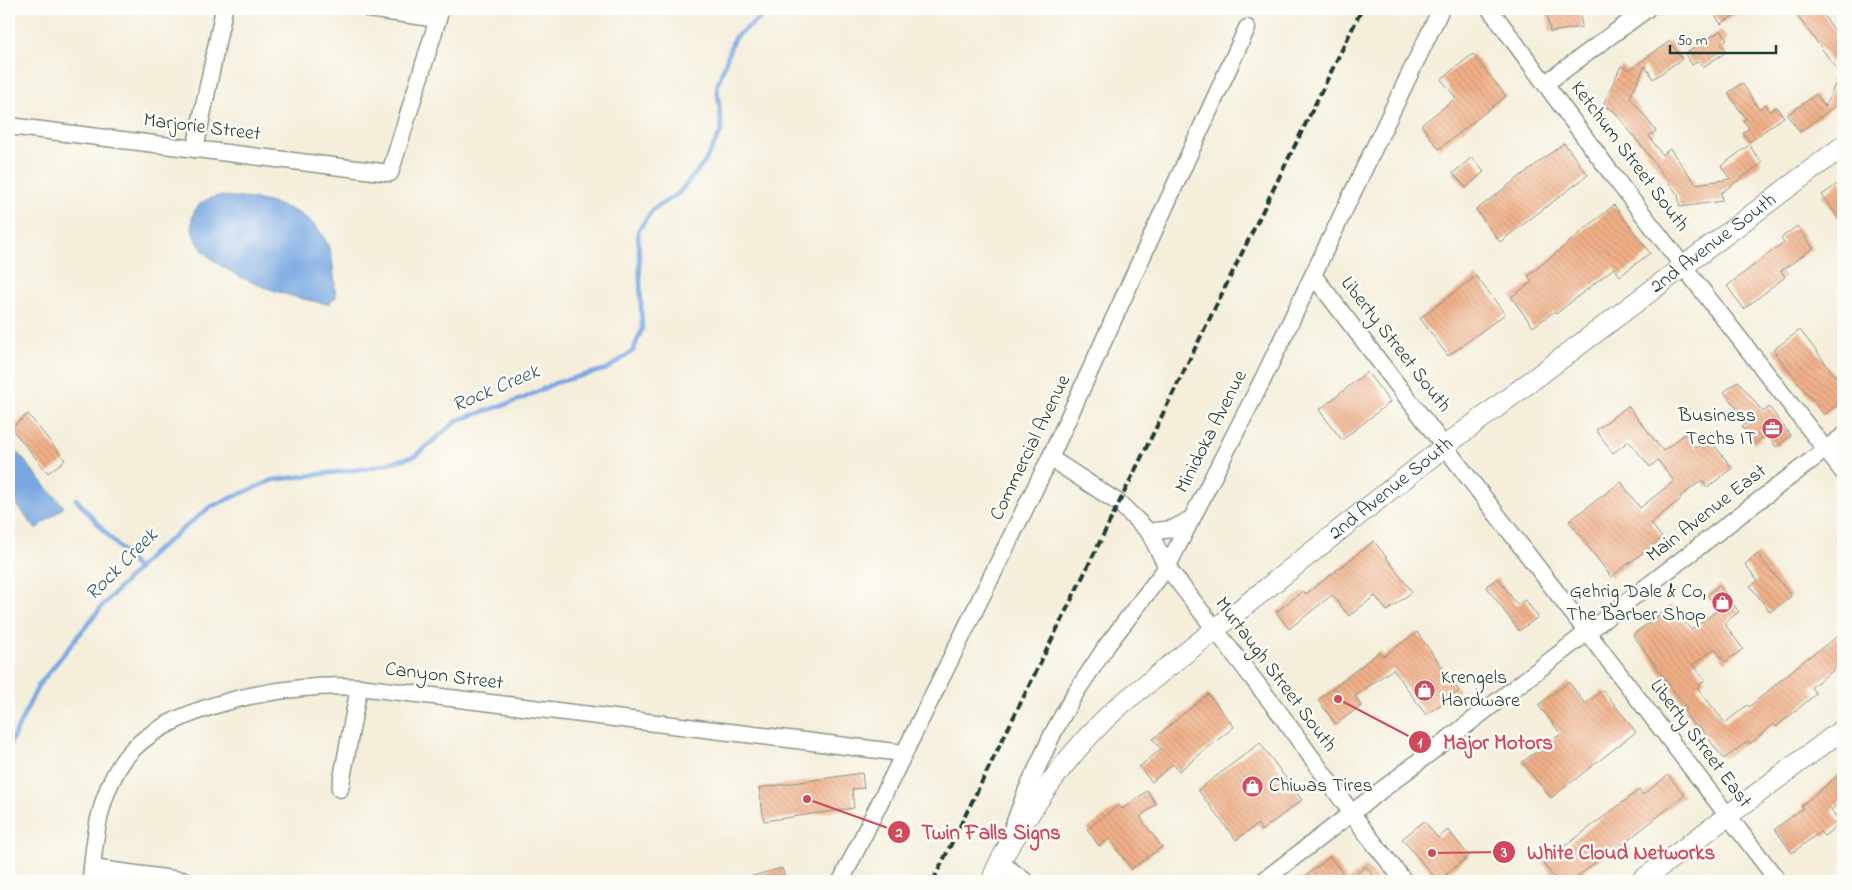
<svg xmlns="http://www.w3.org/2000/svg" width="1852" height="890" viewBox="0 0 1852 890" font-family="'Indie Flower',sans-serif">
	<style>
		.water { fill: #78a7e2; stroke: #4c728b }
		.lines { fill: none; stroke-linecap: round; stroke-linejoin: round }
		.stream { stroke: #78a7e2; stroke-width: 4.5 }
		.building { fill: url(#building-back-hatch) }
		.minor-casing { stroke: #8a9687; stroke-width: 19 }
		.major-casing { stroke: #8a9687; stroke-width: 22 }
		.minor { stroke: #fff; stroke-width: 16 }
		.major { stroke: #fff; stroke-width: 20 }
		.rail { stroke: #1f3d34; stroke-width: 4; stroke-dasharray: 8 4; stroke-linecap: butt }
		.labels { text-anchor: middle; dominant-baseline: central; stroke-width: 5; stroke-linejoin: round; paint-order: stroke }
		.street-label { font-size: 20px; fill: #1f3d34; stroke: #fdfcf7 }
		.poi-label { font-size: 20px; fill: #1f3d34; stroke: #fdfcf7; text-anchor: end }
		.water-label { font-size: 21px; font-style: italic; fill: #3a5d68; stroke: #fdfcf7 }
		.leader { fill: none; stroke: #d1495b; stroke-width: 2 }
		.callout-dot { fill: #d1495b; stroke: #fdfcf7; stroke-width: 2 }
		.mark-label { font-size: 15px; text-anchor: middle; font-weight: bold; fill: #fff }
		.callout-label { font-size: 21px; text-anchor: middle; font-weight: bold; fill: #d1495b; stroke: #fdfcf7; stroke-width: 5; stroke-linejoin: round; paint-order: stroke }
	</style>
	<defs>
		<pattern id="building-back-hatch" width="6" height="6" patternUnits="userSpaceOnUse" patternTransform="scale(1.25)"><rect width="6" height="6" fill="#f0af87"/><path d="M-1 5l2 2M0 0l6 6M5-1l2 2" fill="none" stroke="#cd9775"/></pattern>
	</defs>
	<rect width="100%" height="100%" fill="#fdfcf7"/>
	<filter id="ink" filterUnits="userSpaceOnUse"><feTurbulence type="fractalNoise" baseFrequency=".02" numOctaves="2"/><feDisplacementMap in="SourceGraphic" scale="10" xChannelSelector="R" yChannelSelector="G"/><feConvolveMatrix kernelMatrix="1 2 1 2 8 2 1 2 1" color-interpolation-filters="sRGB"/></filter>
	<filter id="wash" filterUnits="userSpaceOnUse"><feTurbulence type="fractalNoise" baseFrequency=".0096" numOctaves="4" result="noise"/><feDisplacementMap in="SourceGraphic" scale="20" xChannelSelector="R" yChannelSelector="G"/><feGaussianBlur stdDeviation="1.12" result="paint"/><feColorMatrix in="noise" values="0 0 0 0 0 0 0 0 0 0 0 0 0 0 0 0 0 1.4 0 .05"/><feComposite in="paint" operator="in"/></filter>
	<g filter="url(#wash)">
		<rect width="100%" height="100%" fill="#f4eeda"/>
		<!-- water -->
		<g class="water">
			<path d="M 218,196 C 260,198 316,205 330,251 C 334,265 334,282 336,297 L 329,304 C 292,299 187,270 192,220 C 194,205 205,199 218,196 Z"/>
			<polygon points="9,443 64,507 36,529 9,495"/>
		</g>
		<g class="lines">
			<!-- stream -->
			<g class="stream">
				<polyline points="76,499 138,569"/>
				<polyline points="9,746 38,686 103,605 153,553 210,507 273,480 370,468 415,456 458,420 522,399 555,383 607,369 633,351 642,329 638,231 653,209 678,194 704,163 722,130 717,86 734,38 764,15 805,9"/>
			</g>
		</g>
		<g id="blocks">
			<!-- building -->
			<g class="building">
				<polygon points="1546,9 1579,9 1582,27 1550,32"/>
				<polygon points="1711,9 1743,9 1721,24"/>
				<polygon points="1792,9 1819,9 1843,42 1843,100 1800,132 1787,115 1816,94 1825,107 1840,73"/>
				<polygon points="1721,30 1727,39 1721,44 1726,52 1703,67 1699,61 1692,65 1685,54"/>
				<polygon points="1670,41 1682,59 1653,79 1645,66 1630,97 1656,131 1649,136 1662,155 1670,149 1696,184 1730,179 1721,166 1749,145 1762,163 1721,193 1722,201 1680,207 1678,195 1644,149 1614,111 1603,105 1621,66 1629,70"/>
				<polygon points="1473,54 1506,96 1439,149 1421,125 1456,98 1441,79"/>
				<polygon points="1742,83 1759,109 1766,104 1770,111 1776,107 1784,117 1749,142 1743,133 1749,128 1743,121 1746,119 1728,93"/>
				<polygon points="1564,143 1588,175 1500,242 1476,210"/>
				<polygon points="1472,157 1484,172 1466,188 1453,173"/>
				<polygon points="1843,180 1843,225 1822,195"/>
				<polygon points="1614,205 1650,253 1620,276 1614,268 1556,314 1554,312 1533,327 1511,297 1532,282 1528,276"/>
				<polygon points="1797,226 1813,248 1781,271 1785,277 1744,309 1727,286 1784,242 1781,238"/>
				<polygon points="1476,276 1505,314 1448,356 1420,318"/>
				<polygon points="1800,330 1843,386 1843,400 1824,415 1773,350"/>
				<polygon points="1367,372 1390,402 1342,440 1319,410"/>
				<polygon points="1738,381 1763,412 1769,407 1791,436 1776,447 1767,434 1754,444 1742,427 1748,422 1724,392"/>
				<polygon points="1628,406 1663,451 1685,434 1696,448 1709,438 1732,468 1707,488 1702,480 1680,497 1681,499 1651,523 1662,538 1611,577 1569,521 1621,482 1640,508 1674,481 1658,460 1650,467 1629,441 1613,453 1596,430"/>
				<polygon points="28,414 65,460 48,473 11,428"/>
				<polygon points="1374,541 1412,592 1387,611 1375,596 1349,616 1332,595 1289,629 1276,612 1303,591 1306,594"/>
				<polygon points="1758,554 1791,596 1770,612 1750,586 1758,581 1745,564"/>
				<polygon points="1498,578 1517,605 1525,600 1538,617 1519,631 1486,586"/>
				<polygon points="1719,585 1739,612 1724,623 1743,649 1725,662 1715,649 1693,664 1705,680 1697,687 1725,723 1747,705 1749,707 1806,659 1843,633 1843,663 1811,687 1816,694 1776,727 1774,724 1750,744 1748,741 1724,759 1699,726 1696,728 1684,711 1687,709 1633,635 1672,605 1691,630 1718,610 1707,595"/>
				<polygon points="1417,632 1459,691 1426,715 1393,669 1355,696 1361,706 1336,724 1318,700 1379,652 1384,656"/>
				<polygon points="1569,682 1585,704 1603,690 1636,732 1551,798 1522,762 1561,734 1538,705"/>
				<polygon points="1208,694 1234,727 1179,771 1173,764 1152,782 1139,767 1161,749 1153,739"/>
				<polygon points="1260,743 1302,800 1261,831 1258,824 1236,840 1198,790"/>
				<polygon points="1843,771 1843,800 1831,810 1841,823 1824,836 1820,832 1792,853 1775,829 1803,808 1801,806"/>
				<polygon points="862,773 864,788 852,789 854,808 764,821 759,788"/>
				<polygon points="1668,775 1685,795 1618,848 1616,846 1572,881 1557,881 1543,863 1639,790 1643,795"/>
				<polygon points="1147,791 1156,804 1140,817 1162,847 1131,869 1109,839 1099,846 1087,829 1119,805 1122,809"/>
				<polygon points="1424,821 1438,838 1448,830 1469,856 1438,881 1402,839"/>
				<polygon points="1330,857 1348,880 1366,866 1378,881 1299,881"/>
				<polygon points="782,868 786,881 746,881 745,878"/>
			</g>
		</g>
	</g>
	<g filter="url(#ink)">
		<use href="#blocks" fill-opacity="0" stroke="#8a9687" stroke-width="1"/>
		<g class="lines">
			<defs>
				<g id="minor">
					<polyline points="369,9 438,19"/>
					<polyline points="1490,9 1614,177 1843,472"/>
					<polyline points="1546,83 1647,9"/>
					<polyline points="9,126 390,173 441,9"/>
					<polyline points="195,149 224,9"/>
					<polyline points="1313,275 1778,881"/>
					<polyline points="1050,458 1119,503 1149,532 1167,567 1281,715 1366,833 1404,881"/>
					<polyline points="1149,532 1172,529 1192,519"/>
					<polyline points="340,789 359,687"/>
					<polyline points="92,868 187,881"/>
					<path d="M 91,881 C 94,840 99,793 125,758 C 168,703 293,682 359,687 L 903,753"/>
					<polyline points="841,881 1050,458 1247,28"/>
					<polyline points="1025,881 1000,862 1026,792 1053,733 1074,695 1108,644 1167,567 1263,379 1441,9"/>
					<polyline points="1263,881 1843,436"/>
				</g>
				<g id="major">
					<path id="s1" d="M 992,881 C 997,864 1007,849 1017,834 C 1045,786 1078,743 1119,706 L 1445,446 L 1843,146"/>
					<polyline points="1641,881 1843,729"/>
				</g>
			</defs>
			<!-- minor casing -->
			<use href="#minor" class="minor-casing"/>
			<!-- major casing -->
			<use href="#major" class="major-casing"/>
			<!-- minor -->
			<use href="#minor" class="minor"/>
			<!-- major -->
			<use href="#major" class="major"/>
			<!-- rail -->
			<polyline class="rail" points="933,881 1362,9"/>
		</g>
	</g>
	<!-- icons -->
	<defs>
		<symbol id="office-disc" viewBox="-11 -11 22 22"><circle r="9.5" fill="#d1495b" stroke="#fdfcf7"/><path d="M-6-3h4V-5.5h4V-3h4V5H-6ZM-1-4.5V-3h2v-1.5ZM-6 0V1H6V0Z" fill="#fff"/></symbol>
		<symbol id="shop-disc" viewBox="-11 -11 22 22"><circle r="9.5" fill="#d1495b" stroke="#fdfcf7"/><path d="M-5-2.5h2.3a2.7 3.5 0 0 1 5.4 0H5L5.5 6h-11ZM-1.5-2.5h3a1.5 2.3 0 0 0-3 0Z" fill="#fff"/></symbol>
	</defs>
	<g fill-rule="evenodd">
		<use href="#office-disc" x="1760" y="416" width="25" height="25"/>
		<use href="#shop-disc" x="1710" y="590" width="25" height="25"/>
		<use href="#shop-disc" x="1412" y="678" width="25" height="25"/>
		<use href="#shop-disc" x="1240" y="774" width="25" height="25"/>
	</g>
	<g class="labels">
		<!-- street labels -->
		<g class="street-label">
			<text transform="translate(202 128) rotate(7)">Marjorie Street</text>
			<text transform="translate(1629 157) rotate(53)">Ketchum Street South</text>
			<text stroke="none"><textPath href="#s1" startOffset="971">2nd Avenue South</textPath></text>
			<text transform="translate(1395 345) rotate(52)">Liberty Street South</text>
			<text transform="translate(1212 432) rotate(-63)">Minidoka Avenue</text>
			<text transform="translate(1031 448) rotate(-64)">Commercial Avenue</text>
			<text stroke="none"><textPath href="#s1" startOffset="566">2nd Avenue South</textPath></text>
			<text transform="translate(1707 514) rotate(-38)">Main Avenue East</text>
			<text transform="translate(1275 675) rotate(53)">Murtaugh Street South</text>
			<text transform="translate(444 677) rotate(7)">Canyon Street</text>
			<text transform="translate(1700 744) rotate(53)">Liberty Street East</text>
		</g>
		<!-- poi labels -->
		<g class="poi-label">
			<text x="1756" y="416">Business<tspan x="1756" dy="23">Techs IT</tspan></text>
			<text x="1706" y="592">Gehrig Dale &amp; Co,<tspan x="1706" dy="23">The Barber Shop</tspan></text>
			<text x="1441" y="678" text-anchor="start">Krengels<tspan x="1441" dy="23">Hardware</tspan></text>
			<text x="1269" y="786" text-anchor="start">Chiwas Tires</text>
		</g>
		<!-- water labels -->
		<g class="water-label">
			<text transform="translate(496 389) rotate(-23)">Rock Creek</text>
			<text transform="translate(122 565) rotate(-45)">Rock Creek</text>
		</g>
	</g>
	<!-- callouts -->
	<path class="leader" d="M1338 699L1420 742M807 799L899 832M1432 853L1504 852"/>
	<g class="callout-dot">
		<circle cx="1338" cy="699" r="5"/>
		<circle cx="807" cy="799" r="5"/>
		<circle cx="1432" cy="853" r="5"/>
		<circle cx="1420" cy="742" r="12"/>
		<circle cx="899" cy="832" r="12"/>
		<circle cx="1504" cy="852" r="12"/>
	</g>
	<g class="mark-label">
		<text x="1420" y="747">1</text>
		<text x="899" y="837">2</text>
		<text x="1504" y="857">3</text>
	</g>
	<g class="callout-label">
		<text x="1498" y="749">Major Motors</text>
		<text x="991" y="839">Twin Falls Signs</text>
		<text x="1621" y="859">White Cloud Networks</text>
	</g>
	<!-- margin -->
	<rect width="1852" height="890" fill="none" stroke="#fdfcf7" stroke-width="30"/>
	<!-- scale -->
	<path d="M1670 45v8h106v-8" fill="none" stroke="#1f3d34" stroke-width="2.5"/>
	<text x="1677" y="45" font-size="15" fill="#1f3d34" stroke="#fdfcf7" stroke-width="4" paint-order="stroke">50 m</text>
</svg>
